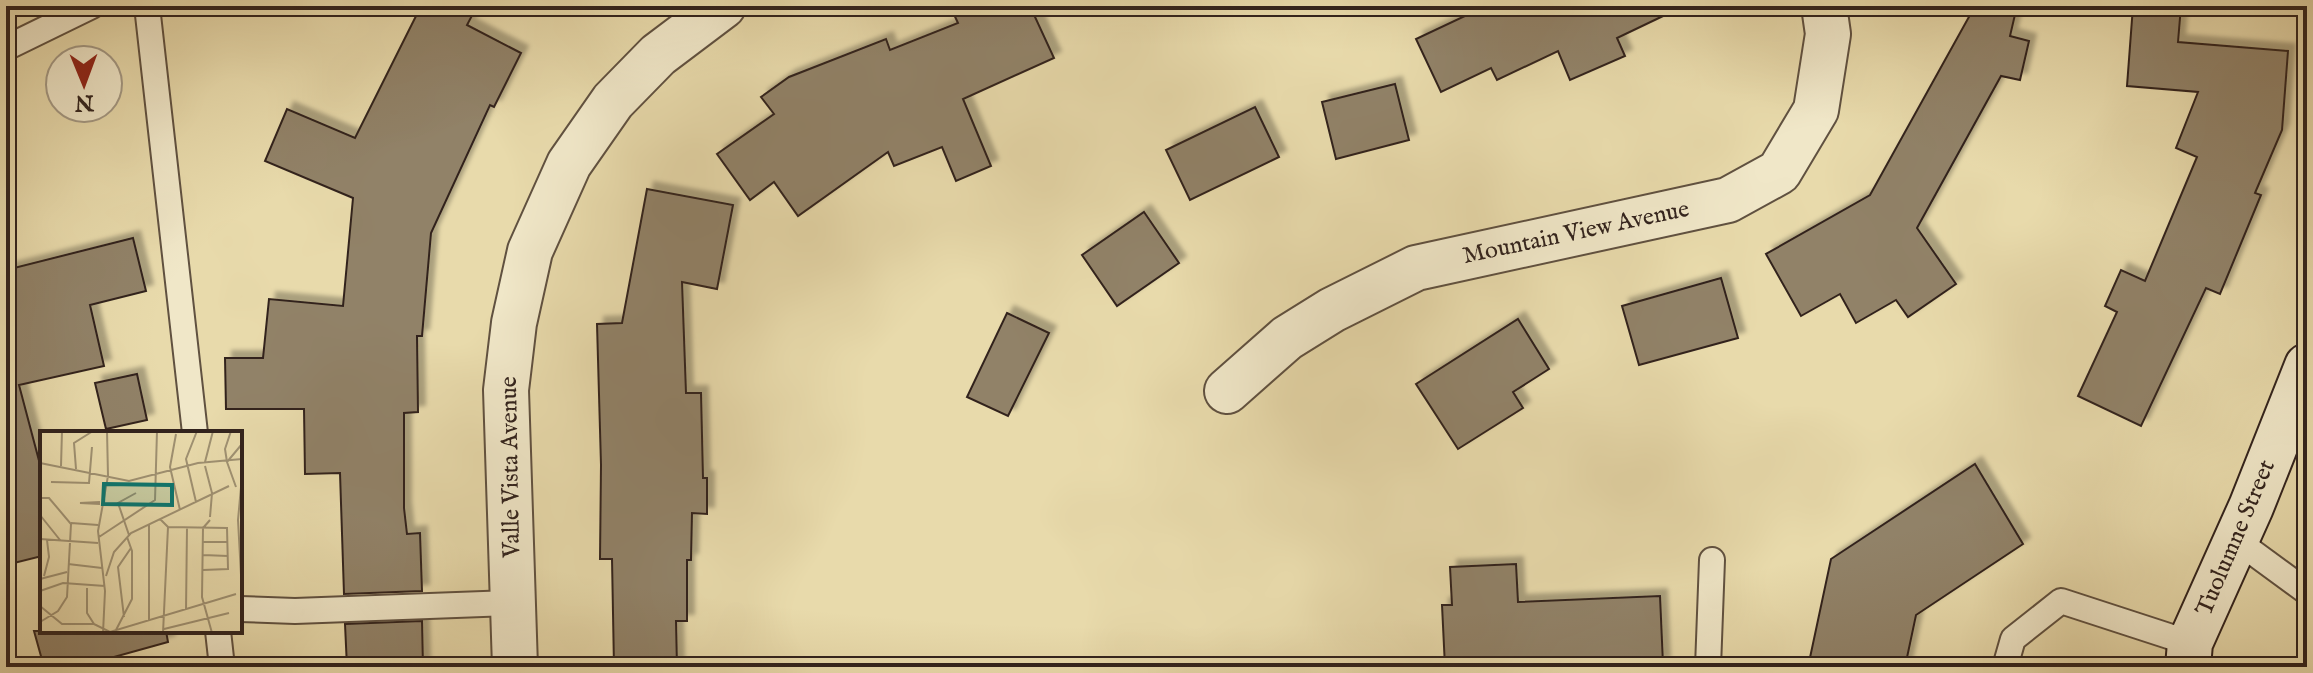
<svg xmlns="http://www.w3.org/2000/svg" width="2313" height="673" viewBox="0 0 2313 673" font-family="'IM FELL English',serif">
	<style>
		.building { fill: #918267; stroke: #32231d; stroke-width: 2; filter: url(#shadow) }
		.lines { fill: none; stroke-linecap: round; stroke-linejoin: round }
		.service-casing { stroke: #605140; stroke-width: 28 }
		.minor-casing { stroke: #605140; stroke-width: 48 }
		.secondary-casing { stroke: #32231d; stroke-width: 48 }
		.service { stroke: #f0e7c8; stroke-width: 24 }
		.minor { stroke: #f0e7c8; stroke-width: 44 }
		.secondary { stroke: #f0e7c8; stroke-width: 44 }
		.labels { text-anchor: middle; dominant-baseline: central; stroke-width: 6; stroke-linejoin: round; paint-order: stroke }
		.street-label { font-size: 24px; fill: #32231d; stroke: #f0e7c8 }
		.inset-road { fill: none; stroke: #9f9172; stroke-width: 2 }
		.view { fill: #0f766e; fill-opacity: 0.15; stroke: #0f766e; stroke-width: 4 }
		.inset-edge { fill: none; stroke: #32231d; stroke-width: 4 }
	</style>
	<defs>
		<filter id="shadow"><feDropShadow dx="7" dy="-7" stdDeviation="2" flood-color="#0004"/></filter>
	</defs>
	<rect width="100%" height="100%" fill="#e8daab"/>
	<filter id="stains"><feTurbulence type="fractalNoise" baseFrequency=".0025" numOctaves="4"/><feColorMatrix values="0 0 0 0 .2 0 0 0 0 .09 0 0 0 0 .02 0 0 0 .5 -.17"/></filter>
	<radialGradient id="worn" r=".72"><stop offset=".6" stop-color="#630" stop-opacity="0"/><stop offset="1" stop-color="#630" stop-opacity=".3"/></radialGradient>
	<!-- building -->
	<g class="building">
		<polygon points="421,6 477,6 467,25 521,53 494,107 490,105 431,233 422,336 417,336 418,412 404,413 404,508 407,534 420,533 422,591 344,594 340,473 305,474 304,409 226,409 225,358 263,358 269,299 343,306 353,198 265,161 287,109 355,138"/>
		<polygon points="950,6 1030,6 1054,58 963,99 991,166 956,181 942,147 894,166 888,152 798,216 774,182 750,200 717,154 774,114 761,97 789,77 886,39 890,50 958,23"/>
		<polygon points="1486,6 1684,6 1617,38 1625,56 1570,80 1558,51 1497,80 1491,68 1441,92 1416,39"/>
		<polygon points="1975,6 2017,6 2010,36 2029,41 2020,80 2001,76 1917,228 1956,284 1908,317 1896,300 1856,323 1840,294 1801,316 1766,254 1870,195"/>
		<polygon points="2133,6 2181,6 2178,42 2288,51 2282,130 2255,193 2261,195 2220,294 2206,288 2141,426 2078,396 2117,312 2105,306 2121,270 2145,281 2197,157 2176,148 2198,92 2127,86"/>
		<polygon points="1395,84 1409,140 1336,159 1322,102"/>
		<polygon points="1255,107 1279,157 1190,200 1166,150"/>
		<polygon points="647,189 733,205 717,289 682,282 686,393 701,393 703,478 707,478 707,514 692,513 691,560 687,560 687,621 676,621 677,667 614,667 612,559 600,559 601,465 597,324 622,323"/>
		<polygon points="1144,212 1179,263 1117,306 1082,255"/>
		<polygon points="133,238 146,291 90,305 104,366 19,385 42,472 42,556 6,565 6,270"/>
		<polygon points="1721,278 1738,338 1639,365 1622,306"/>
		<polygon points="1007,313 1049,333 1008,416 967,397"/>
		<polygon points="1518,319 1549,369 1513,392 1523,408 1458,449 1416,384"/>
		<polygon points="137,374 147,420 106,429 95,383"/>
		<polygon points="1975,464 2023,544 1916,615 1905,667 1808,667 1831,559"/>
		<polygon points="1516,564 1518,602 1660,596 1663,664 1445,667 1442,605 1452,605 1450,567"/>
		<polygon points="422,621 423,667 347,667 345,624"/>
		<polygon points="34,631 166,631 168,642 78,667 44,667"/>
	</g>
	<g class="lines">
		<defs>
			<g id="service">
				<polyline points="147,6 195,433"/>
				<polyline points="6,48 92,6"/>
				<polyline points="2236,540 2307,592"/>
				<polyline points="240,609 295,611 513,603"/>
				<polyline points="218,631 222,667"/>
				<polyline points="1708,667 1712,560"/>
				<polyline points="2005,667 2013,639 2061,601 2190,643"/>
			</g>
			<g id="minor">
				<polyline points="1227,391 1287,338 1332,310 1416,268 1728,200 1779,172 1816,110 1828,34 1824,6"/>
				<polyline points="515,667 506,390 514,323 530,251 569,164 613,101 658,55 723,6"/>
			</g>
			<polyline id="secondary" points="2188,667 2190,643 2251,507 2307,366"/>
		</defs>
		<!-- service casing -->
		<use href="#service" class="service-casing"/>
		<!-- minor casing -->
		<use href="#minor" class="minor-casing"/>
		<!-- secondary casing -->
		<use href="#secondary" class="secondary-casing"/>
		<!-- service -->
		<use href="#service" class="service"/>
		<!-- minor -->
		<use href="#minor" class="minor"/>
		<!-- secondary -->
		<use href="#secondary" class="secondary"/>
	</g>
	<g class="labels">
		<!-- street labels -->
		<g class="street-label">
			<text transform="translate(1576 233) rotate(-12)">Mountain View Avenue</text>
			<text transform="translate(511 467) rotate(-91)">Valle Vista Avenue</text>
			<text transform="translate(2236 538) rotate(-67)">Tuolumne Street</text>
		</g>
	</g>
	<!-- overview -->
	<g transform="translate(40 431)">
		<rect width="202" height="202" fill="#e8daab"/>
		<path class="inset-road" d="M 136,3 L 130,36 L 140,79M 165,31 L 173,0M 187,31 L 185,18 L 191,0M 0,32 L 89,50 L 158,32 L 202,28M 21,35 L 22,0M 165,35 L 172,62 L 170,86M 36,38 L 34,12 L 53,0M 202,45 L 198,89 L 202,162M 11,51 L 49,52 L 52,16M 196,56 L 187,31 L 202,13M 0,67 L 9,67 L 31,93 L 27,166 L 18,180 L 0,191M 156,71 L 146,28 L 157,0M 60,73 L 40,72 L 60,71M 0,84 L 20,109M 120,88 L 128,96 L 123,202M 170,89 L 163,97 L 162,166 L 172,202M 31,92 L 58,94M 109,94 L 109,190M 128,96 L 187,97 L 188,138 L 163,139M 89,104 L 78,72 L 96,62M 59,106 L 115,69 L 117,0M 0,108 L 58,112M 163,111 L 188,111M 163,124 L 188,125M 28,133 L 62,137M 4,145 L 9,126 L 7,109M 66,145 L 74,121 L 91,102 L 189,55M 0,148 L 27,141M 47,157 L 47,182 L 54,193M 0,160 L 23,152 L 65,155M 0,175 L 22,193 L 54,193 L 70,201 L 196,163M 146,179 L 147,97M 84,186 L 78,136 L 91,117M 124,198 L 189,182M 76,199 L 92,168 L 92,120 L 87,106M 63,202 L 65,160 L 58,100 L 68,45 L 67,0"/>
		<path class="view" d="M 64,53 L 132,54 L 132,74 L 63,73 Z"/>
		<rect width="202" height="202" class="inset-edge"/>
	</g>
	<!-- margin -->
	<rect width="2313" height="673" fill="none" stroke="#e8daab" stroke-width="32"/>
	<rect x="8" y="8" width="2297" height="657" fill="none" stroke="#32231d" stroke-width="4"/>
	<rect x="16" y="16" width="2281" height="641" fill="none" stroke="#32231d" stroke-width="2"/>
	<!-- north arrow -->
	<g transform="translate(84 84) rotate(179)"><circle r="38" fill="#f0e7c8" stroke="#a49984" stroke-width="2"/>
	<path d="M0-6L14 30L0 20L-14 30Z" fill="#8f2418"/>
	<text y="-12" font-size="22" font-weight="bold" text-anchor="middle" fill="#32231d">N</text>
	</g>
	<rect width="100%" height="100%" filter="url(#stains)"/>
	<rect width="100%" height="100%" fill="url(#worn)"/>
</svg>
